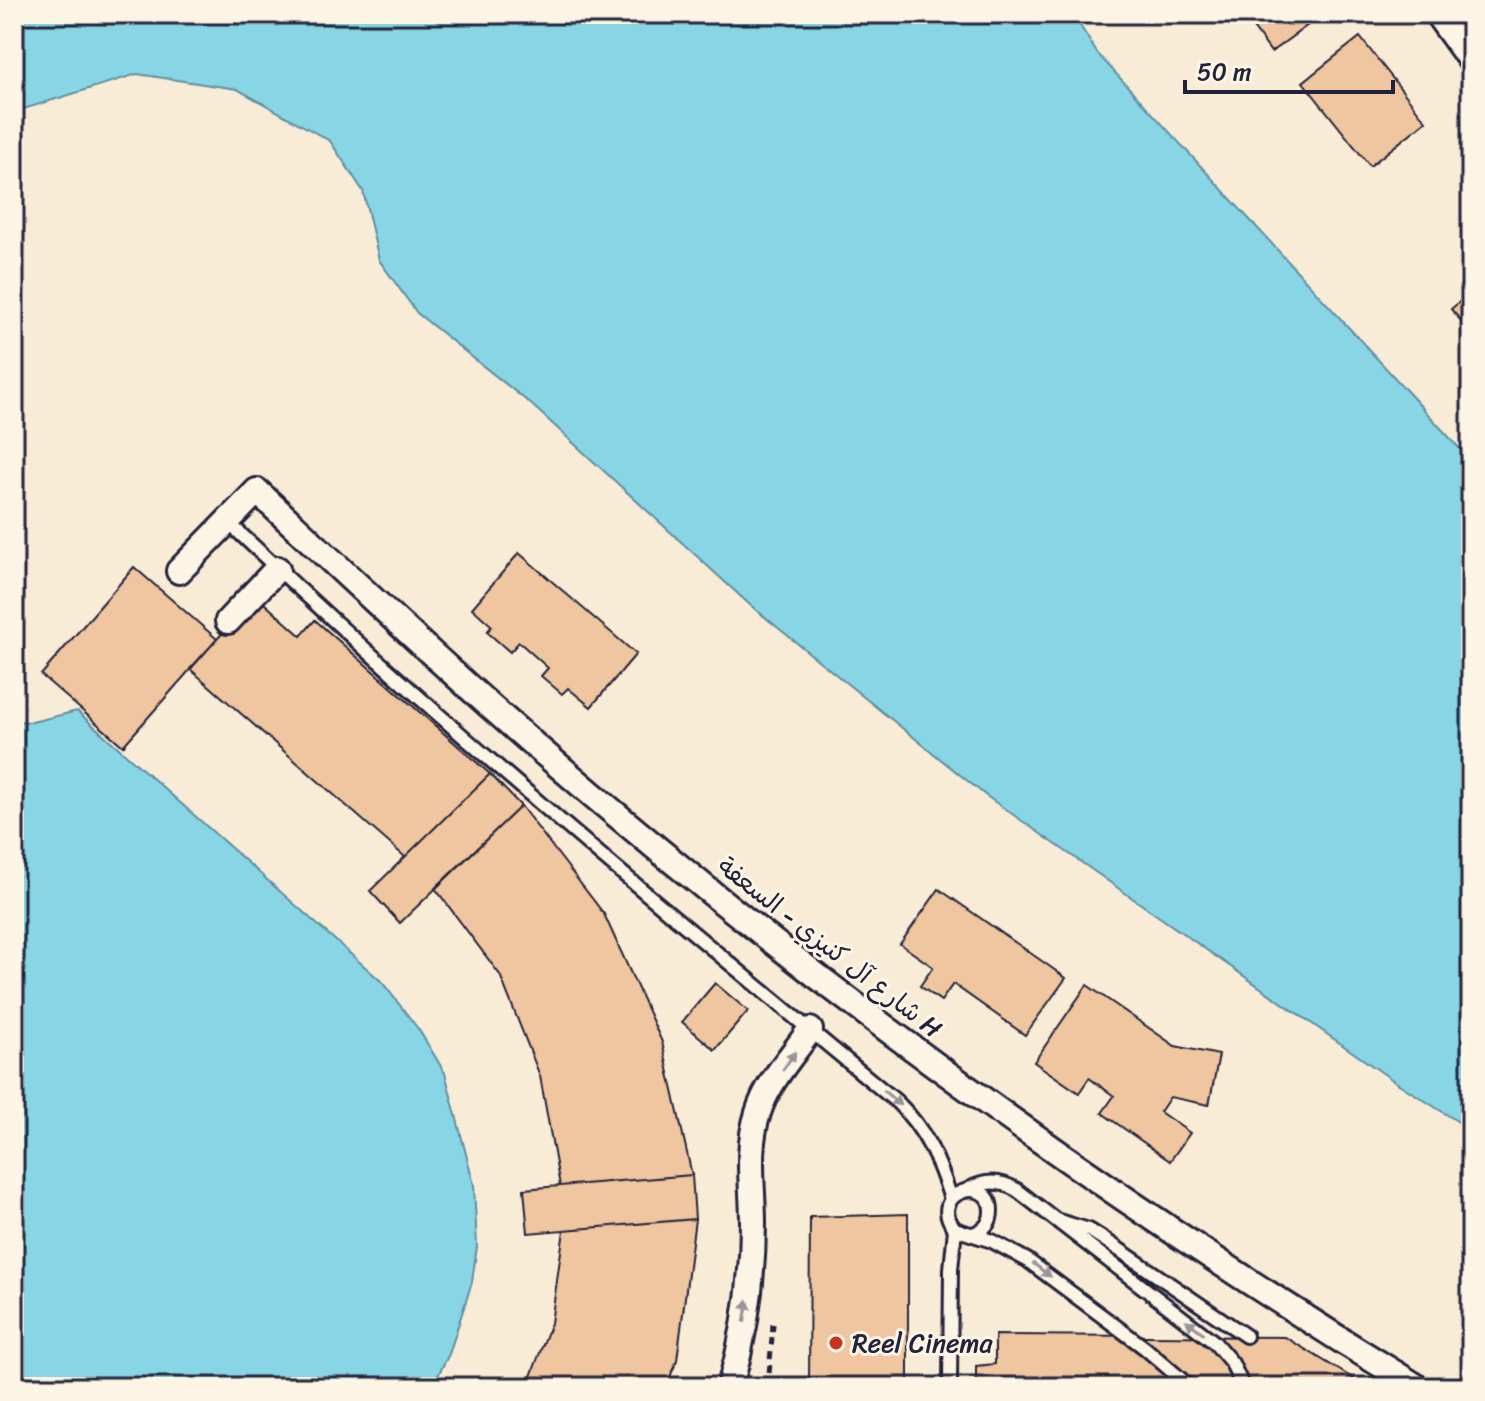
<svg xmlns="http://www.w3.org/2000/svg" width="1485" height="1401" viewBox="0 0 1485 1401" font-family="Sriracha,'Playpen Sans Arabic',sans-serif">
<style>
.water{fill:#88d6e5;stroke:#5f8ea1;stroke-width:2}
.building{fill:#efc69f;stroke:#22223b;stroke-width:2}
.lines{fill:none;stroke-linecap:round;stroke-linejoin:round}
.lane-casing{stroke:#22223b;stroke-width:18}
.street-casing{stroke:#22223b;stroke-width:30}
.path{stroke:#22223b;stroke-width:5;stroke-dasharray:8 6;stroke-linecap:butt}
.lane{stroke:#fcf5e5;stroke-width:12}
.street{stroke:#fcf5e5;stroke-width:24}
.oneway{fill:#9a9698}
.poi-dot{fill:#c8321e;stroke:#fcf5e5;stroke-width:3}
.labels{text-anchor:middle;dominant-baseline:central;stroke-width:6;stroke-linejoin:round;paint-order:stroke}
.street-label{font-size:26px;fill:#22223b;stroke:#fcf5e5}
.poi-label{font-size:26px;fill:#22223b;stroke:#fcf5e5;text-anchor:start}
</style>
<rect width="100%" height="100%" fill="#f9ecd7"/>
<filter id="ink" filterUnits="userSpaceOnUse"><feTurbulence type="fractalNoise" baseFrequency=".0125" numOctaves="2"/><feDisplacementMap in="SourceGraphic" scale="16" xChannelSelector="R" yChannelSelector="G"/><feConvolveMatrix kernelMatrix="1 2 1 2 8 2 1 2 1" color-interpolation-filters="sRGB"/></filter>
<g filter="url(#ink)">
<path class="water" d="M14 14H1073L1097 53 1471 461V1130L1394 1081 985 795 750 605 532 405 417 313 379 260 363 191 330 141 237 89 137 74 14 112Z
M77 711 382 982 419 1030 445 1073 474 1185 477 1246 472 1282 449 1354 432 1387H14V721L32 722Z"/>
<path class="building" d="M1243 14H1323L1271 52Z
M1360 37 1426 121 1370 166 1303 82Z
M1471 292V333L1451 309Z
M519 553 636 654 591 707 568 688 562 694 541 676 548 668 519 642 510 652 487 632 492 626 472 608Z
M134 567 217 639 123 746 41 675Z
M256 596 301 636 315 620 490 774 405 857 190 669Z
M490 774 521 806 400 923 370 891Z
M521 806 604 914 662 1042 692 1175 560 1186 540 1076 500 975 435 888Z
M939 889 1066 978 1025 1035 953 984 941 1001 920 986 933 967 900 944Z
M715 983 748 1011 715 1050 682 1022Z
M1087 985 1175 1046 1219 1055 1209 1105 1170 1097 1160 1112 1190 1133 1170 1161 1102 1113 1114 1096 1089 1078 1079 1093 1034 1062Z
M692 1175 695 1219 528 1233 524 1189Z
M908 1214V1387H809L810 1217Z
M695 1219 677 1360 666 1387H527L551 1323 564 1230Z
M995 1335 1285 1337 1367 1387H976V1366L995 1364Z"/>
<g class="lines">
<defs>
<path id="lane" d="M227 521C441 725 669 914 897 1102 926 1130 939 1161 951 1199
M967 1190C985 1180 1000 1180 1017 1190L1214 1342 1232 1363 1243 1387
M1056 1220 1089 1230 1105 1240 1246 1336
M973 1234C984 1230 991 1224 991 1211 991 1173 925 1192 955 1229L992 1241 1027 1260 1145 1348 1190 1387
M950 1387 951 1269 955 1229"/>
<path id="street" d="M1437 14 1471 61
M179 571 257 491C334 563 411 636 490 706 777 960 1090 1188 1417 1387
M228 621 277 569
M730 1387C745 1334 753 1278 753 1223 753 1186 746 1149 758 1113 767 1083 792 1056 810 1030"/>
</defs>
<use href="#lane" class="lane-casing"/>
<use href="#street" class="street-casing"/>
<path class="path" d="M768 1387 773 1324"/>
<use href="#lane" class="lane"/>
<use href="#street" class="street"/>
</g>
<defs><path id="oneway-solid" d="M-6-.8H1V-3.2L6.5 0L1 3.2V.8H-6Z" transform="scale(2)"/></defs>
<g class="oneway">
<use href="#oneway-solid" transform="translate(789 1061) rotate(-55)"/>
<use href="#oneway-solid" transform="translate(892 1098) rotate(41)"/>
<use href="#oneway-solid" transform="translate(1042 1270) rotate(37)"/>
<use href="#oneway-solid" transform="translate(746 1311) rotate(-82)"/>
<use href="#oneway-solid" transform="translate(1195 1327) rotate(-143)"/>
</g>
</g>
<circle class="poi-dot" cx="836" cy="1343" r="8"/>
<g class="labels">
<g class="street-label">
<text transform="translate(830 947) rotate(38)">شارع آل كنيزي - السعفة H</text>
</g>
<g class="poi-label">
<text x="852" y="1343">Reel Cinema</text>
</g>
</g>
<rect width="1485" height="1401" fill="none" stroke="#fcf5e5" stroke-width="48"/>
<rect x="24" y="24" width="1437" height="1353" fill="none" stroke="#22223b" stroke-width="3" filter="url(#ink)"/>
<path d="M1185 80v12h208v-12" fill="none" stroke="#22223b" stroke-width="4"/>
<text x="1197" y="80" font-size="24" fill="#22223b" stroke="#fcf5e5" stroke-width="6" paint-order="stroke">50 m</text>
</svg>
